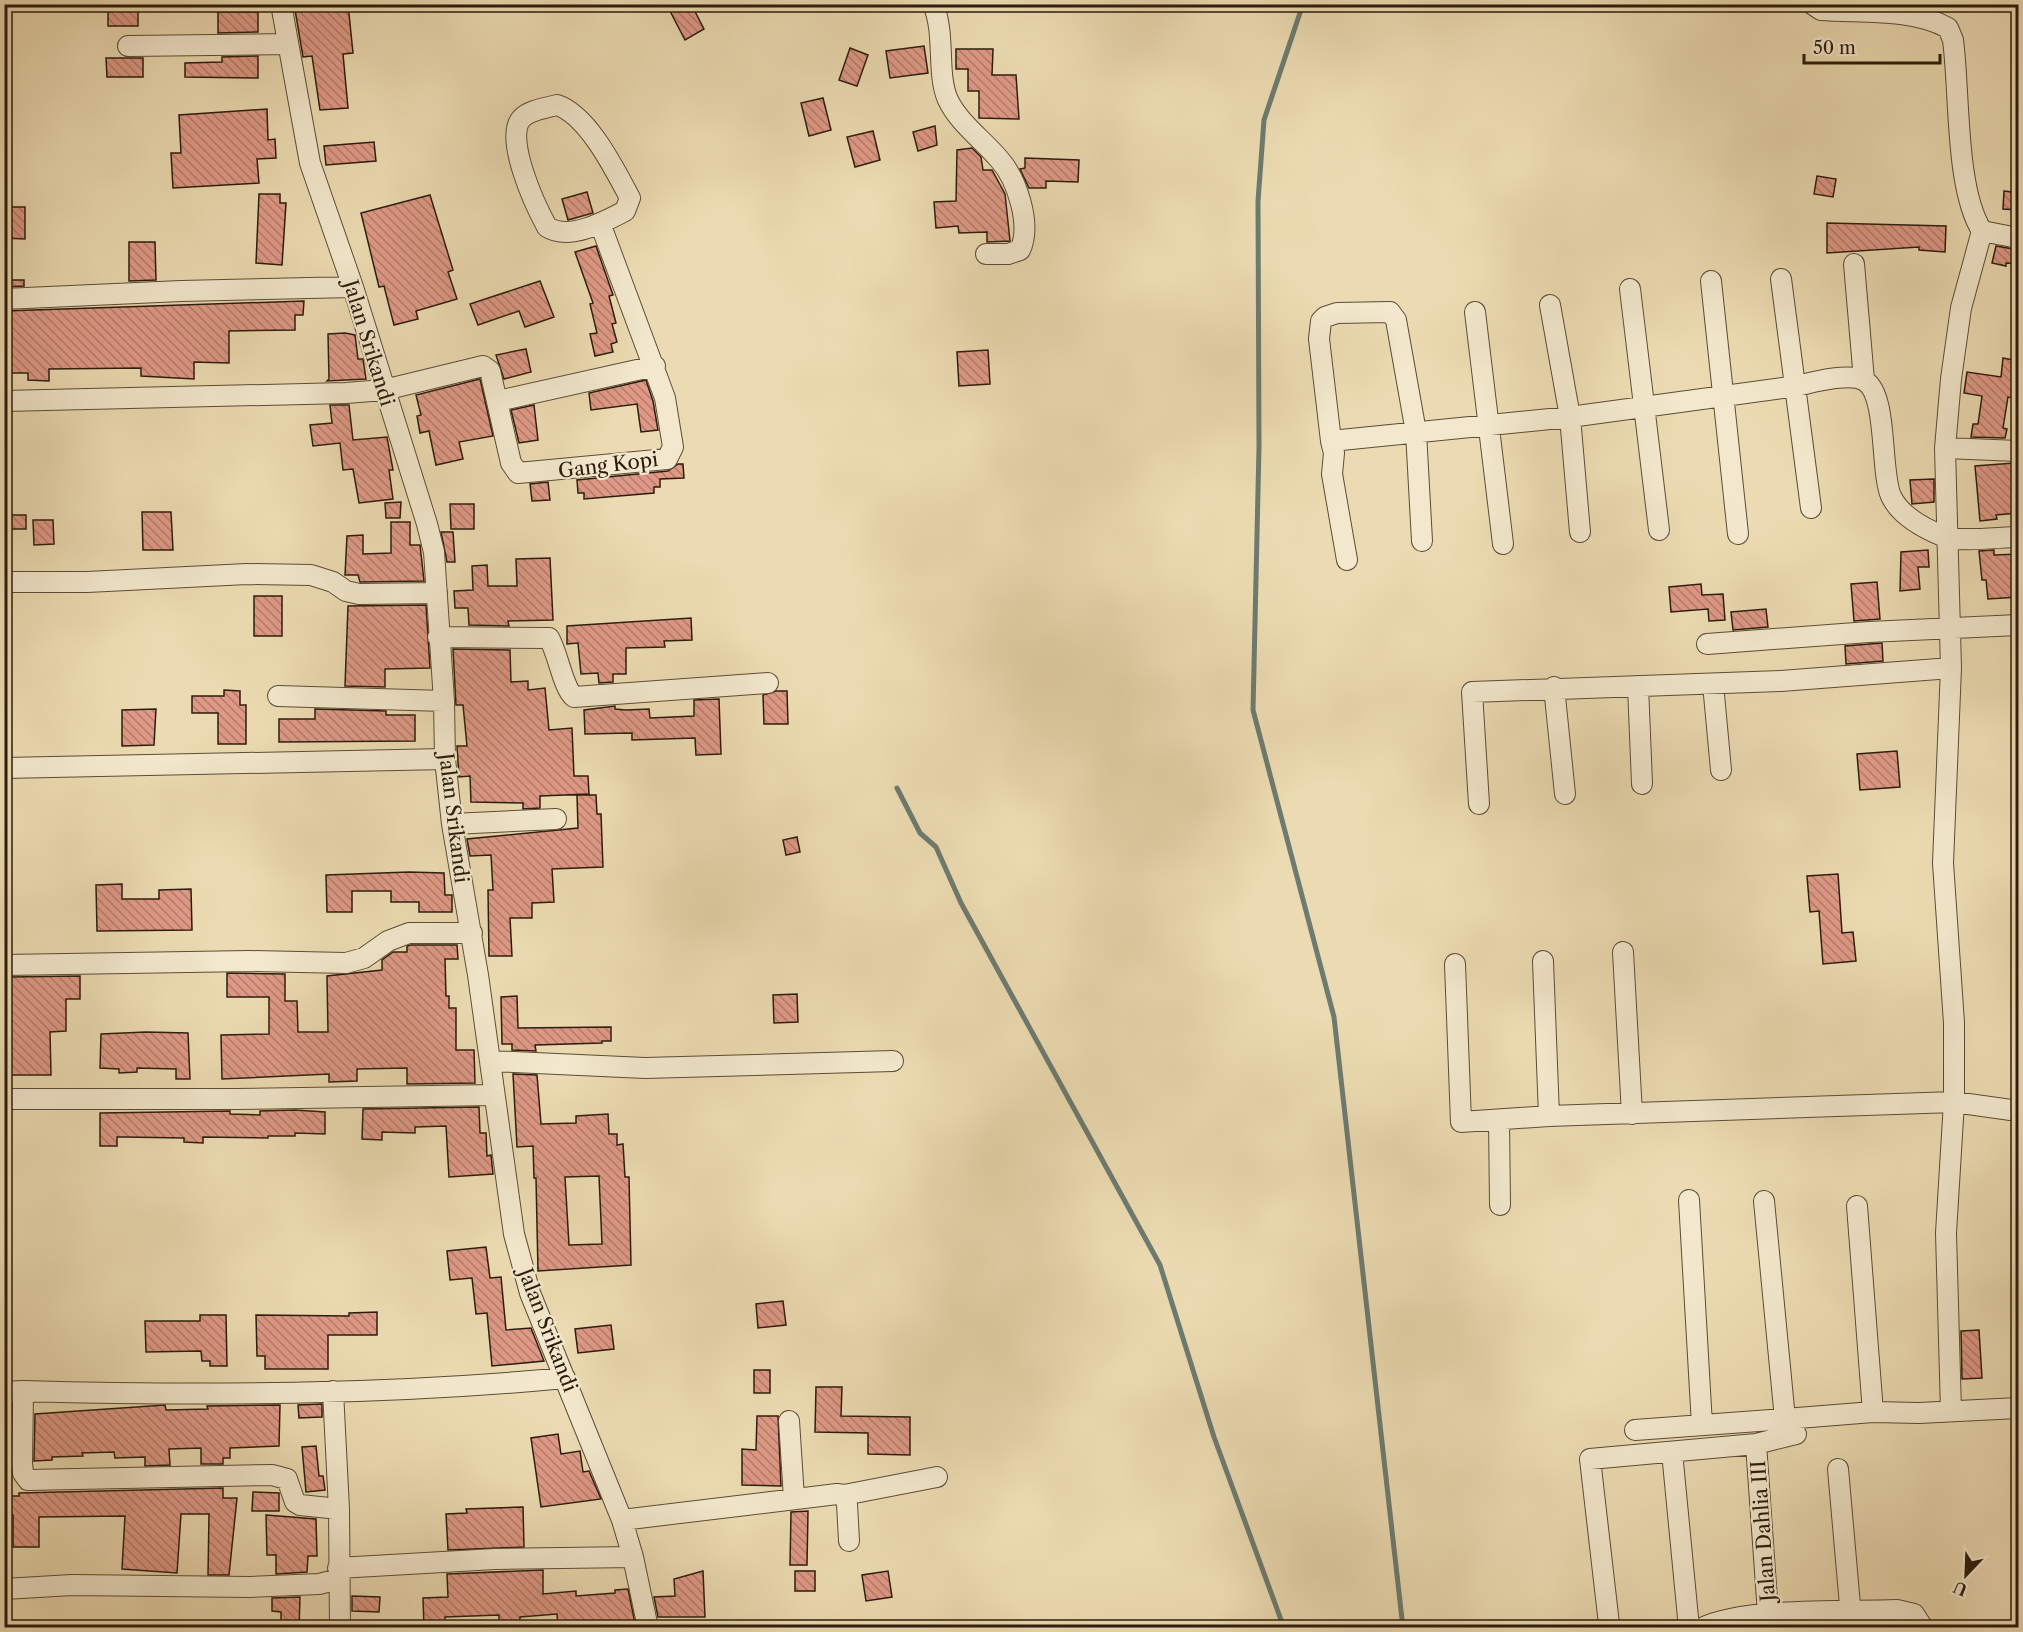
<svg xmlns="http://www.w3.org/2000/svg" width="2023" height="1632" viewBox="0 0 2023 1632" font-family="'Libre Caslon Text',serif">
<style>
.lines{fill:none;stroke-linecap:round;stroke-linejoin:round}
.stream{stroke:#6d7b70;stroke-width:5}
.building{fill:url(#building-back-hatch);stroke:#2c1c0d;stroke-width:1.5;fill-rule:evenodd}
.minor-casing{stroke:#5c4c36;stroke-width:22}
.minor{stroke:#f3e8cd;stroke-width:20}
.labels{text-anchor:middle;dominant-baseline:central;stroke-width:4.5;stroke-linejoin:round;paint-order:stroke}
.street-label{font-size:20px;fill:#2c1c0d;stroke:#f3e8cd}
</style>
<defs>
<pattern id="building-back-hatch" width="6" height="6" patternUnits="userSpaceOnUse" patternTransform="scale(1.5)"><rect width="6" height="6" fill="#df9986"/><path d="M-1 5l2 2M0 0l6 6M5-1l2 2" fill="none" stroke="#b57c6c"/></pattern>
</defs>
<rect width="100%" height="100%" fill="#ecdbb2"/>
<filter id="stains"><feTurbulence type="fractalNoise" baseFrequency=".00333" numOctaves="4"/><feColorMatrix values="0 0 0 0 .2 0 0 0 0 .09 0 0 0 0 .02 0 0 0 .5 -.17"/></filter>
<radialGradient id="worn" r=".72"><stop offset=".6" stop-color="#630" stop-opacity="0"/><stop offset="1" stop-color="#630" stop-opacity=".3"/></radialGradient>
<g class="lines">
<path class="stream" d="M1303 4 1264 120 1258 201 1259 447 1253 710 1334 1017 1403 1628
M897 788 920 833 936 847 961 903 1160 1265 1214 1437 1284 1628"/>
</g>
<path class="building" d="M108 4H138V26H108Z
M294 4H348L353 53 343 54 348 108 320 110 312 56 303 57Z
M678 4H691L704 29 685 40 669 9Z
M218 12H258V32L218 33Z
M924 46 928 73 890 78 886 51Z
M850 48 868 55 857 86 839 80Z
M956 49H993L992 75H1016L1019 119 979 118V91H968V69H956Z
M258 56V78L185 77V63L222 62V57Z
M106 58H143V77H107Z
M823 98 831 130 809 136 801 103Z
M267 109 268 140 275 139 276 158 257 159 259 183 173 188 171 153H181L179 115Z
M935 126 937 145 918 151 913 132Z
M873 131 880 160 855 167 847 137Z
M374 142 376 161 326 165 324 146Z
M972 148 981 157 983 170H992L1005 194 1010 241 987 242V232L959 233 958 226 936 228 934 202 956 201 957 150Z
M1025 158 1079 160 1078 182 1046 181V188H1029L1020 169 1025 168Z
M1817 176 1836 179 1833 197 1814 194Z
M2004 191 2019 193V210L2003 209Z
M587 192 593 213 568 220 562 199Z
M259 194H280V203H286L282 265 256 263Z
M430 195 453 270 448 272 457 299 416 311 418 319 394 325 384 286 379 287 361 213Z
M4 207H25V239L4 238Z
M1827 223 1946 226 1945 252 1919 250V247L1827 253Z
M129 242H155L156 280 129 281Z
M596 246 613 295 609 296 616 323 612 324 617 342 611 344 613 352 595 356 590 334 597 333 590 304 593 303 575 252Z
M1996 246 2019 250V264L2006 263V266L1992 263Z
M4 280H24V286L4 287Z
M540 281 554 317 525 327 519 311 478 325 470 304Z
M304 301 303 315H295V330L229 331V363L194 362V379L141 376V368L49 369V381L28 380V373H4V311Z
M345 333 355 335 358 359H363L366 379 327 381 329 379 328 334Z
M526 349 531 372 504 379 496 355Z
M988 350 990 384 959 386 957 352Z
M2003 358 2019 361V399L2008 397 2003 428 2007 429 2005 438 1971 437 1973 424H1978L1982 396 1964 393 1967 372 2001 377Z
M480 379 493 436 459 442 463 459 436 465 429 431 420 433 417 416 421 415 416 395Z
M646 380 653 401 658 430 641 432 637 404 591 410 589 393Z
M330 405H349L353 440 387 437 393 470H389L393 499 359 503 353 469 343 470 340 443 313 446 310 425 332 423Z
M534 405 538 440 519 443 511 410Z
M2014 463 2018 513 1996 515 1997 519 1980 521 1975 466Z
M678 464H683L684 478 660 479V487H654V493L584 499V493H578L577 480 668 471Z
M1934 479V502L1912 504 1910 480Z
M548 482 550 500 532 501 530 484Z
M401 502 400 518H386L385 503Z
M450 504H474V529H451Z
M142 512H171L173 550H143Z
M4 515H26V529H4Z
M33 520H53L54 544 34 545Z
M391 522H410V545H420L424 581 360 582 358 575H345L347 536 363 535V554L391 553Z
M441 532H453L455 562H447Z
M1928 550 1929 567H1918L1920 589 1900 591 1901 552Z
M1994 550V555L2019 554V597L1988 599 1986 580H1982L1979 551Z
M550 558 553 620 508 621 509 626 469 625 468 608H455L454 591 473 590 472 566 487 565 488 586H517L516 559Z
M1877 582 1880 619 1854 621 1851 584Z
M1701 584 1702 595 1723 594 1725 620 1709 621 1708 609 1671 612 1669 587Z
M254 596H282V636H254Z
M426 605 430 668 385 669V687L345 686 348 606Z
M1766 609 1768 627 1733 630 1731 612Z
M691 618 692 640 664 641 665 647 626 648V674H613V682L599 683 598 673 581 674 578 643 567 644V626Z
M1882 643 1883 661 1846 664 1845 646Z
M453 649 510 650 511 682 528 681V690L545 688 549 730 572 728 574 776H588L589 794 540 796V808L523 809V803L471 802 470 776 459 777 457 746H467L463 705H456Z
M224 690 240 691V705H246V744H218V713H192V696H224Z
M776 691H787L788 724H764L763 695Z
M719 699 721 754 696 755 695 738 632 740V733L585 734 584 710 615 706V709L626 710 649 709 650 718 694 716V700Z
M156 709 154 745 122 746V710Z
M315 709 386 711V715H415V741L279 742V719H315Z
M1897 751 1900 787 1860 790 1857 754Z
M577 795H596L597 814H601L603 867 552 869 554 902 532 903V918H510L512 956H489L488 890H493L491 855 470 856 467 839 578 828Z
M797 837 800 852 786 855 783 840Z
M409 872 444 873 445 895H452V912H419V902H391V891H352V912H327L326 875Z
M1838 874 1842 933 1853 932 1856 961 1823 964 1819 911 1810 912 1807 876Z
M122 884V899H159V890L191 889 192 930 97 931 96 885Z
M411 945H457L458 959H445L446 996H449V1008H456V1050H474L475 1083 407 1084V1068L357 1069V1081L329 1082V1074L222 1079 221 1035 269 1034V997H227V973L285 974V1001H297L298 1032H328L327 976 382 970V960L393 952H407V946Z
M80 976V999H66V1031L50 1032 51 1075H4V1004H9V977Z
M797 994 798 1022 774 1023 773 995Z
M517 996 518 1028 611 1027V1041H602V1043L535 1045 536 1051 512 1050V1044H502L501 997Z
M146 1032 188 1033 190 1079H176V1069L137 1068V1072L119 1073V1069L100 1068 101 1034Z
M513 1074 537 1075 541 1124 576 1123V1116L608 1114 609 1134H617V1145L623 1144 625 1177H629L631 1265 538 1271 536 1178H534L533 1146 517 1147ZM599 1176 602 1244 569 1245 565 1177Z
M479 1107 480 1133H486L487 1156 491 1155 493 1174 449 1177 446 1126 415 1127V1133L382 1132V1140L362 1139 363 1109Z
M295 1110 325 1112V1134L295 1133V1136H268V1138L203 1137V1143L184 1142V1138L124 1137H117V1146H100V1113L230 1111V1114L260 1115V1111Z
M486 1247 490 1278 501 1277 506 1330 531 1328 544 1361 492 1366 487 1313 476 1314 472 1278 450 1280 447 1251Z
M783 1301 786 1325 758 1328 756 1304Z
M377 1312V1335H328V1369H265V1356H257L256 1315 349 1316V1313Z
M200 1315H226L227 1366H210V1361H202L201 1351 146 1352 145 1321H200Z
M611 1325 614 1349 578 1353 575 1329Z
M1979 1330 1982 1378 1962 1379 1961 1331Z
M754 1370H770V1393H754Z
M816 1387H842L841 1416 910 1417V1455L868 1454V1433L815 1432Z
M322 1404V1417L299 1418 298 1405Z
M165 1405 166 1410 208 1409 207 1406 280 1405 279 1446 230 1448V1458H223V1464H201V1448L169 1449 170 1465 145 1466V1457L115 1458 114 1452 82 1453 83 1456 52 1457V1460L34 1461 35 1414Z
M4 1414H11L10 1454H4Z
M757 1416H778L781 1486 742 1485V1449L756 1450Z
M558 1434 561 1454 580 1451 583 1472 589 1471 601 1499 541 1507 531 1438Z
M316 1446 319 1476H323L325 1490 306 1492 302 1447Z
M223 1488V1498H237L229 1575H208L209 1514H181L177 1573 122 1569 125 1516 39 1517V1547H13V1515L4 1514V1496H19V1493Z
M253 1492 279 1493V1511H252Z
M523 1507 524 1547 448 1550 446 1514 467 1513 466 1509Z
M808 1511 807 1565H790L791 1512Z
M266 1515 316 1519 317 1556H308L307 1572 276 1574V1555H267Z
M543 1570V1594L576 1591V1596L615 1593V1590L628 1589 636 1628H558L557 1614 520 1617V1628H499V1615L445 1617V1628H424L423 1598 448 1597 447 1574Z
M703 1571 705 1617H658L654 1597 675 1596 674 1579Z
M795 1571H815V1591H795Z
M888 1571 892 1597 866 1601 862 1575Z
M352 1596 380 1597 379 1612 352 1611Z
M300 1597 299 1628H281V1612L272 1611V1598Z"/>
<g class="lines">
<defs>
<path id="minor" d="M281 4 310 163 353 287 427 524 434 552 444 701 445 759 452 824 478 975 514 1234 530 1293 622 1520 633 1557 648 1628
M933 4C946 35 936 73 948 100 959 123 983 140 999 159 1017 179 1032 225 1020 250L1008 254H986
M1812 4 1821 10C1861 13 1913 8 1948 28L1953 40C1960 92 1955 189 1982 231L2018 238
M128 46 287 44
M557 105C588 115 615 170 630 198L625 211C604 222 569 241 547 227 536 207 503 137 522 118 530 110 546 108 557 105Z
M1854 264 1864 380
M1781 279 1811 508
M1711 281 1738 534
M1630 289 1659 530
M4 299 181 291 353 287
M1550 305 1570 417 1580 532
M1475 312 1503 544
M4 401 346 393 384 390 483 366 490 371 511 463 518 473 667 459 673 447 665 398 600 223
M498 401 655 366
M1331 441 1319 339 1321 321 1325 317 1337 313 1390 312 1396 320 1416 432 1422 541
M1945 448 2018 451
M1347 560 1332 474 1334 453 1331 441 1570 417 1797 386C1813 382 1850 372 1865 381 1888 395 1880 471 1891 496 1900 516 1925 529 1945 537 1959 542 2002 537 2018 537
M4 582H87L247 574 311 575 333 582 346 591 359 594 437 593
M438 637 549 638C558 653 563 688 574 697L768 683
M1707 644 1869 632 2018 625
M1713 684 1721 770
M1638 686 1642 784
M1554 687 1565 794
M278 696 444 701
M4 768 445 759
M1479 804 1472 692 1781 681 1951 668
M452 824 556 819
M1623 952 1632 1114
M1543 961 1549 1116 1954 1102 2018 1111
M1455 964 1461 1122 1549 1116
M4 965 249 961 346 963 364 958 388 941 409 933H472
M491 1061 645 1068 893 1061
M4 1099H236L494 1095
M1499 1120 1500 1205
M1689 1200 1702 1425
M1764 1201 1785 1419 1873 1412 1919 1413 2018 1408
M1857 1206 1873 1412
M333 1391 339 1509 340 1628
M4 1392 23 1391
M1951 1411 1946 1233 1954 1102V1023L1943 863 1951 668 1945 448 1951 379 1961 308 1982 231
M789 1421 794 1498
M1635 1430 1785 1419
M1756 1444 1796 1434
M1672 1452 1689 1628
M1838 1469 1852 1628
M844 1495 937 1477
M339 1509 300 1505 295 1502 287 1479 272 1475 28 1480 23 1473 22 1463 23 1391C204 1396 385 1395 565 1378
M622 1520 837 1494 844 1495 847 1504 849 1541
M338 1568 495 1559 633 1557
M4 1589 72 1585 250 1587 319 1584 339 1579
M1609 1624 1590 1459 1756 1444 1769 1628
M1702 1628C1746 1607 1845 1612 1897 1610L1914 1614 1923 1628"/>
</defs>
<use href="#minor" class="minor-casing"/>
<use href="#minor" class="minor"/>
</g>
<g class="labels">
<g class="street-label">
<text transform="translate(369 343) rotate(73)">Jalan Srikandi</text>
<text transform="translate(608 465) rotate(-7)">Gang Kopi</text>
<text transform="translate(454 818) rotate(83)">Jalan Srikandi</text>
<text transform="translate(548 1330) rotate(69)">Jalan Srikandi</text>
<text transform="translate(1763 1531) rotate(-94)">Jalan Dahlia III</text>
</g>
</g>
<rect width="2023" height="1632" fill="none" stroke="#ecdbb2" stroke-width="24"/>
<rect x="6" y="6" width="2011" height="1620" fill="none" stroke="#2c1c0d" stroke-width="3"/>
<rect x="12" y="12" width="1999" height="1608" fill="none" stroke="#2c1c0d" stroke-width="1.5"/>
<g transform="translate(1966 1575) rotate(203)" stroke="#f3e8cd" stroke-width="4.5" paint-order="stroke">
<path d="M0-4.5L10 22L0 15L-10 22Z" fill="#2c1c0d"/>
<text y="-9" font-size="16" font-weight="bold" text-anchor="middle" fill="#2c1c0d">U</text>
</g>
<path d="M1804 54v9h136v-9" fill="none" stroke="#2c1c0d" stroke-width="3"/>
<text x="1813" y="54" font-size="18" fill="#2c1c0d" stroke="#f3e8cd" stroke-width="4.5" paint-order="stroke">50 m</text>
<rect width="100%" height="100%" filter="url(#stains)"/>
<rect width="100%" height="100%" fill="url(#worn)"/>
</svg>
